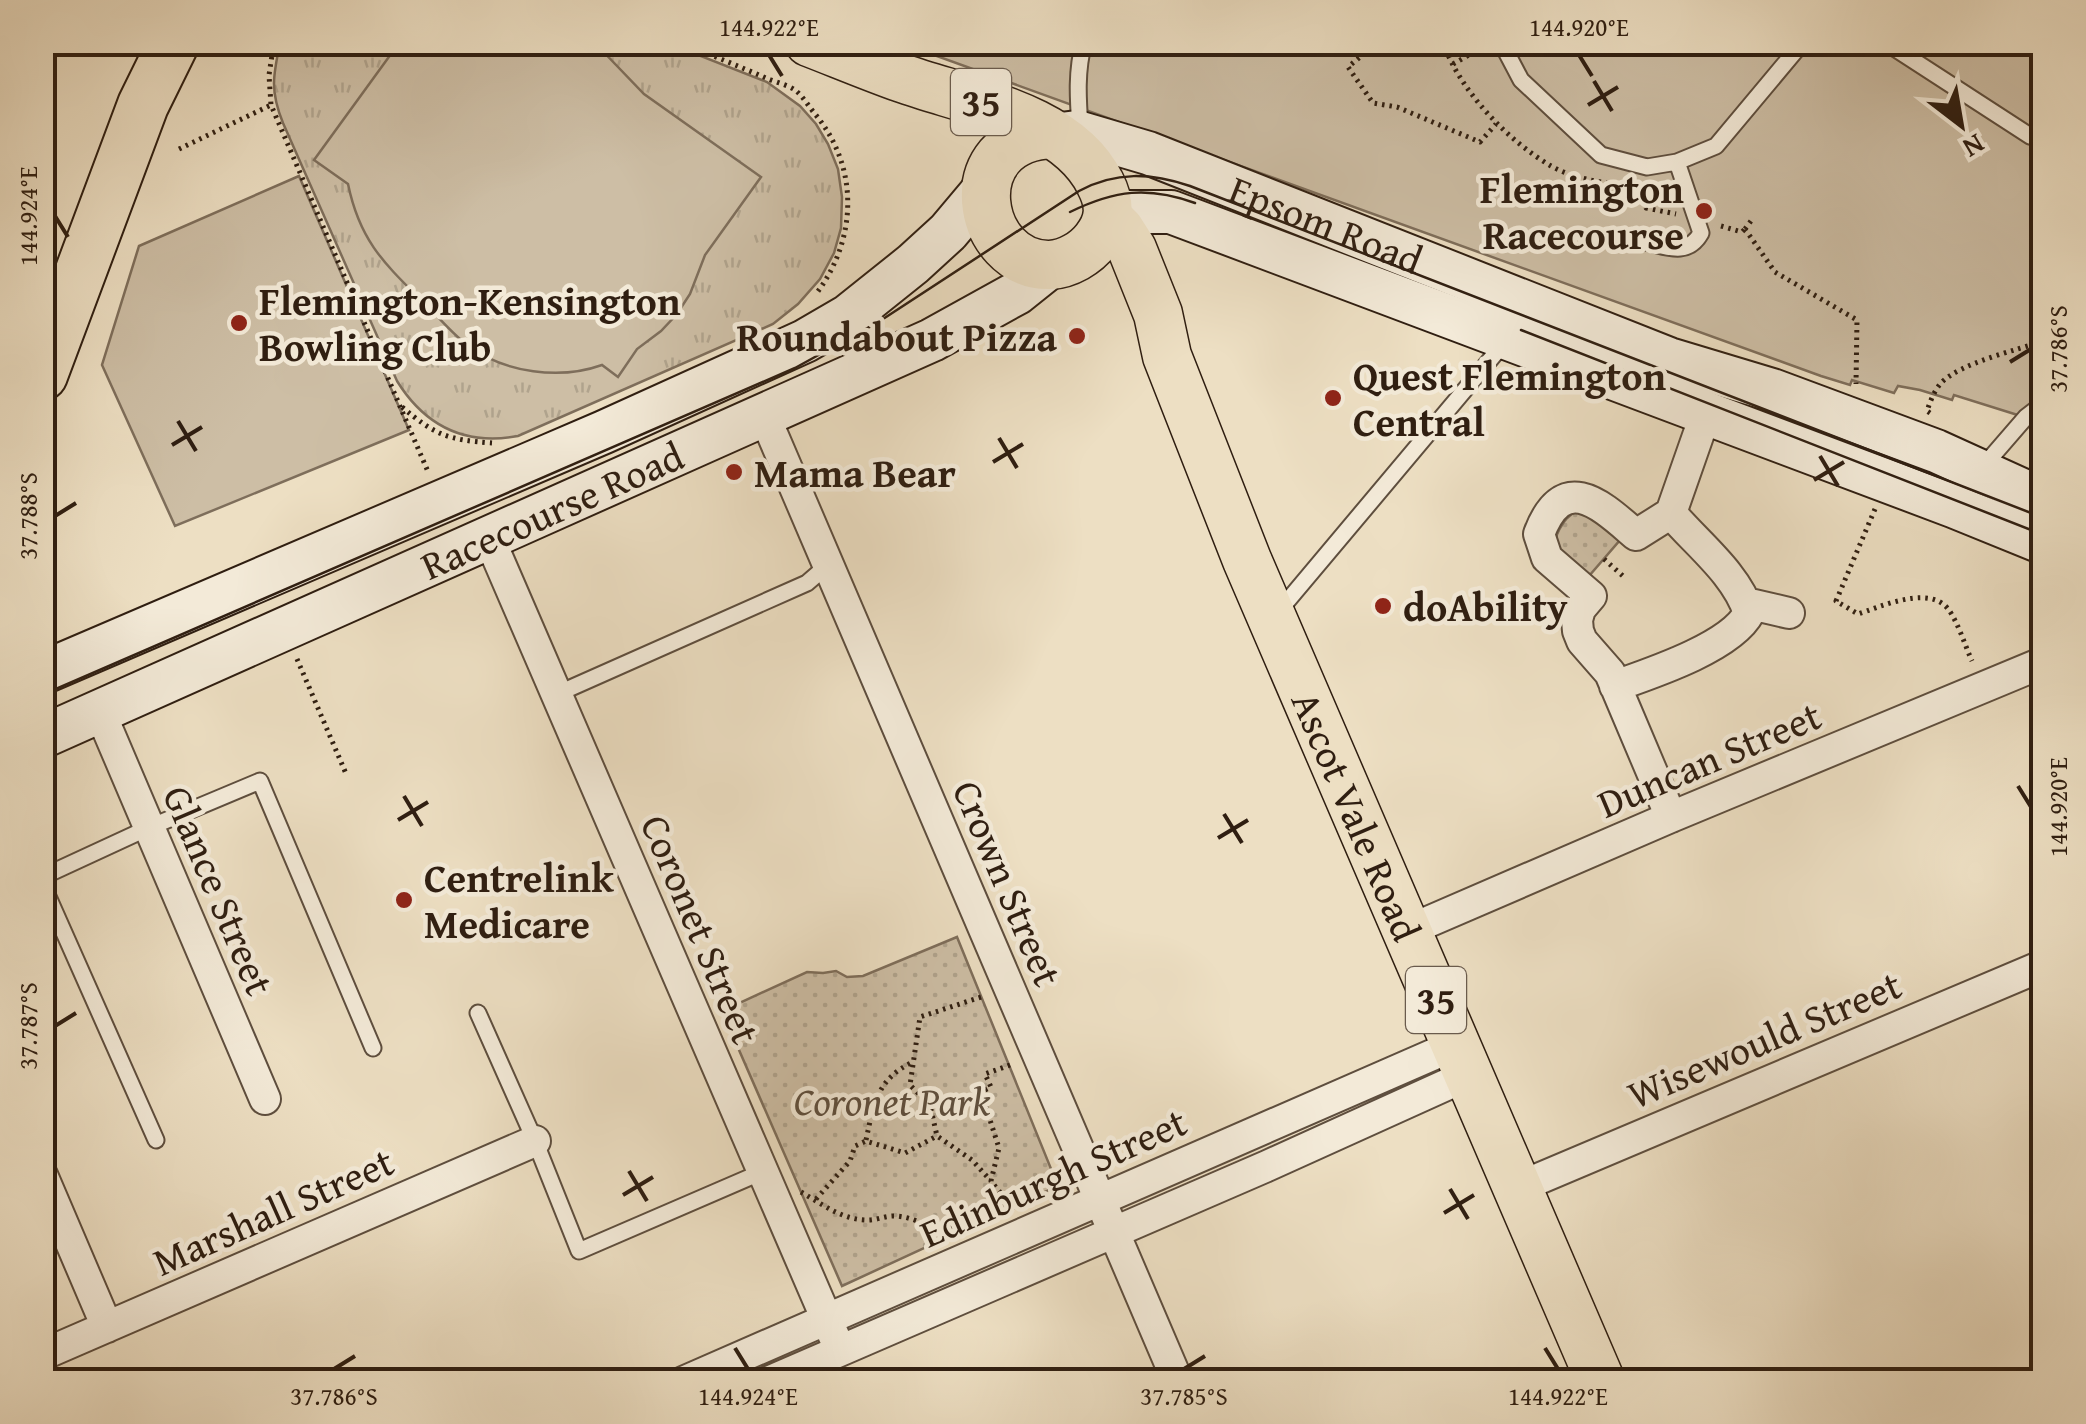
<svg xmlns="http://www.w3.org/2000/svg" width="2086" height="1424" viewBox="0 0 2086 1424" font-family="'Gentium Book Plus',serif">
<style>
.grass{fill:url(#grass-tufts);stroke:#7e6e5b;stroke-width:2.5}
.park{fill:url(#park-dots);stroke:#7e6e5b;stroke-width:2.5}
.pitch{fill:#cdbea5;stroke:#7e6e5b;stroke-width:2.5}
.lines{fill:none;stroke-linecap:round;stroke-linejoin:round}
.service-casing{stroke:#5e4e3e;stroke-width:19}
.minor-casing{stroke:#5e4e3e;stroke-width:34}
.secondary-casing{stroke:#2f1e11;stroke-width:46}
.primary-casing{stroke:#2f1e11;stroke-width:51}
.trunk-casing{stroke:#2f1e11;stroke-width:54}
.path{stroke:#2f1e11;stroke-width:5;stroke-dasharray:2.5 5;stroke-linecap:butt}
.service{stroke:#f3ead8;stroke-width:15}
.minor{stroke:#f3ead8;stroke-width:30}
.secondary{stroke:#f3ead8;stroke-width:42}
.primary{stroke:#eddfc3;stroke-width:48}
.trunk{stroke:#eddfc3;stroke-width:50}
.tram{stroke:#2f1e11;stroke-width:2.5}
.ticks{fill:none;stroke:#2f1e11;stroke-width:4}
.poi-dot{fill:#8f2418;stroke:#f3ead8;stroke-width:4}
.labels{text-anchor:middle;dominant-baseline:central;stroke-width:9;stroke-linejoin:round;paint-order:stroke}
.shield{fill:#f3ead8;stroke:#6a5b4d;stroke-width:2.5}
.shield-label{font-size:38px;font-weight:bold;fill:#2f1e11}
.poi-label{font-size:40px;font-weight:bold;fill:#2f1e11;stroke:#f3ead8;text-anchor:start}
.street-label{font-size:40px;fill:#2f1e11;stroke:#f3ead8}
.park-label{font-size:40px;font-style:italic;fill:#5e4e3d;stroke:#f3ead8}
.neatline{fill:none;stroke:#2f1e11;stroke-width:4}
.ticks-label{font-size:25px;text-anchor:middle;fill:#2f1e11}
</style>
<defs>
<pattern id="grass-tufts" width="24" height="20" patternUnits="userSpaceOnUse" patternTransform="scale(2.5)"><rect width="24" height="20" fill="#cdbea5"/><path d="M3 7l-1-3M5 7V3M7 7l1-3M15 17l-1-3M17 17v-4M19 17l1-3" fill="none" stroke="#b0a38d"/></pattern>
<pattern id="park-dots" width="8" height="8" patternUnits="userSpaceOnUse" patternTransform="scale(2.5)"><rect width="8" height="8" fill="#cdbea5"/><path d="M2 2h.1M6 6h.1" fill="none" stroke="#b0a38d" stroke-width="1.8" stroke-linecap="round"/></pattern>
</defs>
<rect width="100%" height="100%" fill="#eddfc3"/>
<filter id="stains"><feTurbulence type="fractalNoise" baseFrequency=".002" numOctaves="4"/><feColorMatrix values="0 0 0 0 .2 0 0 0 0 .09 0 0 0 0 .02 0 0 0 .5 -.17"/></filter>
<radialGradient id="worn" r=".72"><stop offset=".6" stop-color="#630" stop-opacity="0"/><stop offset="1" stop-color="#630" stop-opacity=".3"/></radialGradient>
<path class="grass" d="M280 43H668L767 82 800 106 816 124 828 144 838 169 842 197 841 228 834 253 820 279 798 304 773 324 518 436C464 446 425 426 397 381L283 123C270 91 273 76 280 43Z"/>
<path class="park" d="M1577 511H1587L1620 540 1589 576C1576 565 1547 549 1559 530 1564 521 1568 515 1577 511Z
M957 937 1058 1186 842 1286 722 1011 807 972 823 973 836 971 847 977 863 976Z"/>
<path class="pitch" d="M594 42 644 94 761 177 705 255 690 294 677 314 661 331 637 349 618 377 602 365C560 380 505 373 469 346 453 335 440 318 425 304 385 264 360 242 348 184L314 160 399 43Z
M910 42 2043 43V423L1954 395 1952 400 1920 390 1898 386 1894 393 1852 380 1850 385 1821 376 909 46Z
M299 176 409 430 175 526 102 365 139 246Z"/>
<g class="lines">
<defs>
<path id="service" d="M1501 42 1521 80 1601 155 1647 167 1677 162 1716 146 1803 42
M1885 42 2030 136 2044 140
M1080 128C1078 99 1076 71 1084 42
M1642 241C1665 246 1687 258 1701 233L1677 162
M1981 469 2026 417 2044 403
M1279 611 1505 342
M557 694 807 583 829 564
M42 877 148 828 260 781 373 1048
M42 883 156 1140
M478 1013 535 1141 579 1251 762 1172
M1146 1382 1173 1370"/>
<path id="minor" d="M764 415 1178 1382
M489 538 840 1350
M1746 603 1789 613
M1615 686C1652 673 1731 647 1749 613 1736 573 1697 544 1671 513
M100 712 265 1099
M1671 817 1610 673 1582 641 1578 631 1577 620 1580 609 1591 596 1547 558 1539 534C1564 468 1602 506 1636 535L1671 513 1706 413
M1407 931 1671 817 2044 662
M42 1175 107 1327
M1517 1188 2044 965
M42 1355 535 1141
M683 1382 1455 1045
M768 1382 1267 1166 1468 1075"/>
<g id="secondary">
<path id="s1" d="M1053 135 1077 132 1148 153 1669 359 1772 390 1936 451 2044 500"/>
<path d="M1109 212H1171L1953 506 2044 543"/>
<path d="M42 673 604 432 805 341 848 316 913 264 948 232 985 188"/>
<path id="s2" d="M42 737 932 340 1017 293 1052 265"/>
</g>
<g id="primary">
<path d="M809 42C840 54 871 67 902 78 966 101 1067 116 1100 183 1111 204 1111 221 1096 240 1086 253 1068 264 1050 265 976 267 953 138 1052 134"/>
<path id="s3" d="M1108 218 1120 230 1132 249 1158 314 1167 356 1247 560 1601 1382"/>
</g>
<path id="trunk" d="M42 375 143 105 174 42"/>
</defs>
<use href="#service" class="service-casing"/>
<use href="#minor" class="minor-casing"/>
<use href="#secondary" class="secondary-casing"/>
<use href="#primary" class="primary-casing"/>
<use href="#trunk" class="trunk-casing"/>
<path class="path" d="M274 42 269 75 271 105 429 474
M680 42C709 54 738 66 766 78 775 82 788 85 795 90 803 96 809 107 815 114 860 168 857 240 816 294
M1443 42C1459 90 1508 141 1551 166 1576 180 1608 183 1636 188L1646 208 1676 214
M2023 42 2044 70
M1365 53 1348 67 1373 103 1397 107 1480 142 1496 124
M1453 64 1485 46
M179 149 271 105
M1721 226 1742 232 1745 229
M1745 229 1775 272 1857 320 1856 384
M1745 229 1753 218
M402 407C435 435 448 440 492 443
M1930 413 1927 411C1930 402 1934 391 1941 383 1960 363 2017 350 2044 341
M1875 509 1836 601 1858 614C1879 607 1922 588 1943 604 1955 612 1965 646 1972 661
M1604 559 1624 577
M42 609 48 602
M297 659 347 776
M981 997 920 1017 910 1085 930 1105 937 1136 972 1160 991 1181
M1010 1065 985 1074 991 1087 981 1092 999 1148 991 1181 1014 1210
M866 1140C874 1103 877 1079 913 1062
M801 1192C822 1204 841 1219 865 1220 876 1221 886 1215 896 1216 920 1218 931 1232 957 1225L962 1231
M816 1199 850 1161 855 1146 866 1141 905 1153 937 1136"/>
<use href="#service" class="service"/>
<use href="#minor" class="minor"/>
<use href="#secondary" class="secondary"/>
<use href="#primary" class="primary"/>
<use href="#trunk" class="trunk"/>
<path class="tram" d="M1070 212C1115 190 1148 186 1195 203
M1521 330 2044 535
M42 695 795 368 880 321 1079 191C1116 171 1151 173 1190 186L2044 518"/>
</g>
<path class="ticks" d="M769 55 782 76M1579 55 1592 76M1594 81 1612 111M1588 105 1618 87M55 216 68 237M2010 362 2031 349M178 421 196 451M999 438 1017 468M172 445 202 427M1820 456 1838 486M993 462 1023 444M1814 480 1844 462M55 516 76 503M2018 786 2031 807M404 796 422 826M1224 814 1242 843M398 820 428 802M1218 838 1248 820M55 1026 76 1013M629 1171 647 1201M1450 1189 1468 1219M623 1195 653 1177M1444 1213 1474 1195M735 1348 748 1369M1545 1348 1558 1369M334 1369 355 1356M1184 1369 1205 1356"/>
<g class="poi-dot">
<circle cx="1704" cy="211" r="10"/>
<circle cx="239" cy="323" r="10"/>
<circle cx="1077" cy="336" r="10"/>
<circle cx="1333" cy="398" r="10"/>
<circle cx="734" cy="472" r="10"/>
<circle cx="1383" cy="606" r="10"/>
<circle cx="404" cy="900" r="10"/>
</g>
<g class="labels">
<g class="shield">
<rect x="951" y="69" width="60" height="66" rx="8"/>
<rect x="1406" y="967" width="60" height="66" rx="8"/>
</g>
<g class="shield-label">
<text x="981" y="102">35</text>
<text x="1436" y="1000">35</text>
</g>
<g class="poi-label">
<text x="1684" y="188" text-anchor="end">Flemington<tspan x="1684" dy="46">Racecourse</tspan></text>
<text x="259" y="300">Flemington-Kensington<tspan x="259" dy="46">Bowling Club</tspan></text>
<text x="1057" y="336" text-anchor="end">Roundabout Pizza</text>
<text x="1353" y="375">Quest Flemington<tspan x="1353" dy="46">Central</tspan></text>
<text x="754" y="472">Mama Bear</text>
<text x="1403" y="606">doAbility</text>
<text x="424" y="877">Centrelink<tspan x="424" dy="46">Medicare</tspan></text>
</g>
<g class="street-label">
<text stroke="none"><textPath href="#s1" startOffset="290">Epsom Road</textPath></text>
<text stroke="none"><textPath href="#s2" startOffset="558">Racecourse Road</textPath></text>
<text transform="translate(1709 759) rotate(-23)">Duncan Street</text>
<text stroke="none"><textPath href="#s3" startOffset="650">Ascot Vale Road</textPath></text>
<text transform="translate(1008 883) rotate(67)">Crown Street</text>
<text transform="translate(219 890) rotate(67)">Glance Street</text>
<text transform="translate(701 929) rotate(67)">Coronet Street</text>
<text transform="translate(1764 1039) rotate(-23)">Wisewould Street</text>
<text transform="translate(1053 1177) rotate(-24)">Edinburgh Street</text>
<text transform="translate(273 1211) rotate(-24)">Marshall Street</text>
</g>
<g class="park-label">
<text x="892" y="1100">Coronet Park</text>
</g>
</g>
<rect width="2086" height="1424" fill="none" stroke="#eddfc3" stroke-width="110"/>
<g transform="translate(1961 125) rotate(149)" stroke="#f3ead8" stroke-width="8" paint-order="stroke">
<path d="M0-8L18 38L0 25L-18 38Z" fill="#2f1e11"/>
<text y="-15" font-size="28" font-weight="bold" text-anchor="middle" fill="#2f1e11">N</text>
</g>
<rect x="55" y="55" width="1976" height="1314" class="neatline"/>
<g class="ticks-label">
<text x="769" y="36">144.922°E</text>
<text x="1579" y="36">144.920°E</text>
<text transform="translate(28 216) rotate(-90)" y="9">144.924°E</text>
<text transform="translate(2058 349) rotate(-90)" y="9">37.786°S</text>
<text transform="translate(28 516) rotate(-90)" y="9">37.788°S</text>
<text transform="translate(2058 807) rotate(-90)" y="9">144.920°E</text>
<text transform="translate(28 1026) rotate(-90)" y="9">37.787°S</text>
<text x="334" y="1405">37.786°S</text>
<text x="748" y="1405">144.924°E</text>
<text x="1184" y="1405">37.785°S</text>
<text x="1558" y="1405">144.922°E</text>
</g>
<rect width="100%" height="100%" filter="url(#stains)"/>
<rect width="100%" height="100%" fill="url(#worn)"/>
</svg>
